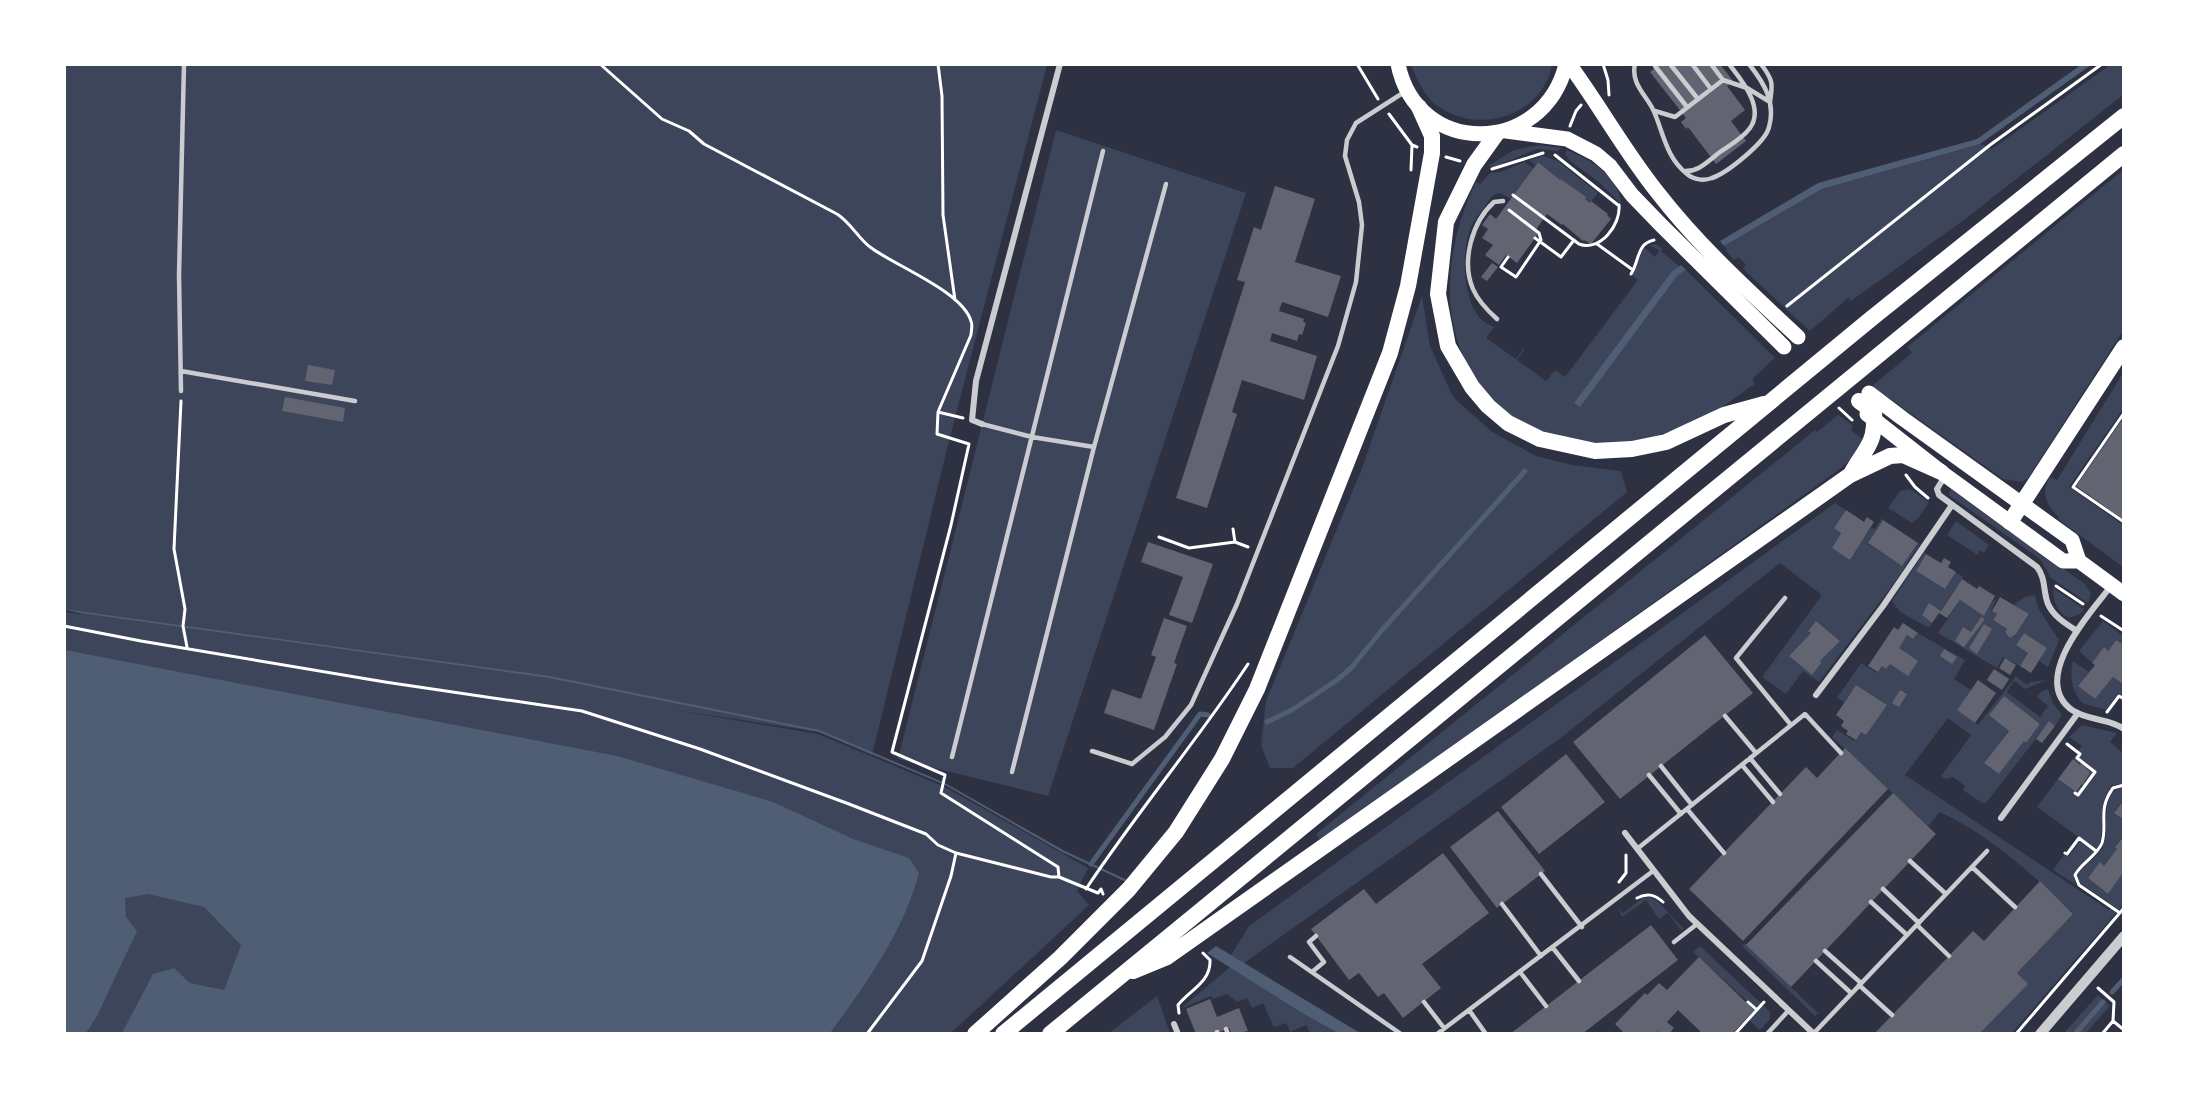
<svg xmlns="http://www.w3.org/2000/svg" width="2188" height="1098" viewBox="0 0 2188 1098" font-family="'Sofia Sans Condensed',sans-serif">
<style>
.green{fill:#3c4559;fill-rule:evenodd}
.water{fill:#4f5d75}
.lines{fill:none;stroke-linecap:round;stroke-linejoin:round}
.stream{stroke:#4f5d75;stroke-width:5}
.building{fill:#626471}
.path{stroke:#fff;stroke-width:3}
.service{stroke:#caccd0;stroke-width:4.5}
.minor{stroke:#caccd0;stroke-width:6}
.tertiary{stroke:#caccd0;stroke-width:10}
.primary{stroke:#fff;stroke-width:15}
.trunk{stroke:#fff;stroke-width:16}
</style>
<rect width="100%" height="100%" fill="#2d3142"/>
<path class="green" d="M64 65H1047L950 437 872 755 819 732 669 709 818 734 945 787 1088 868 1077 891 1089 905 951 1033H65V612L90 615 64 610Z
M1411 65H1552C1542 118 1475 136 1435 104 1423 94 1417 79 1411 65Z
M2110 65H2123V95L1968 217 1851 301 1848 298 1810 331 1743 269 1746 265 1738 257 1734 260 1726 251 1727 249 1724 246 1822 189 1980 144 1992 149Z
M1056 130 1246 193 1048 796 898 759Z
M1539 145 1562 148 1557 151 1537 149 1494 167 1488 166 1514 150Z
M1566 150C1590 159 1619 176 1621 204L1600 183 1570 161 1566 155Z
M1543 156 1558 161 1598 193 1590 203 1585 199V197L1561 179 1560 180 1538 162 1535 165 1529 160Z
M1524 162 1533 168 1511 199 1500 193C1491 194 1489 201 1484 208 1479 214 1474 220 1471 227 1461 252 1462 300 1482 320 1485 323 1490 325 1494 327L1486 338 1516 359 1524 348 1525 349 1517 360 1546 381 1555 370 1565 377 1638 280 1632 275 1644 247 1655 257 1659 250 1649 245 1656 244 1663 249 1661 251 1679 266 1672 271 1575 404 1677 276 1686 270 1775 358 1752 379 1755 384C1742 392 1731 402 1718 409 1688 426 1658 438 1624 443 1616 444 1606 447 1597 446 1586 445 1573 440 1562 437 1552 434 1541 432 1532 428 1436 379 1434 268 1476 182L1480 184 1490 173 1501 172Z
M2123 170V331L2028 478 2022 482 2003 479 1872 386 1912 353 1907 347Z
M1422 296 1430 346 1453 397 1492 432 1536 456 1572 465 1621 471 1627 492 1293 768H1270L1261 745 1266 701 1362 468Z
M2123 373V409L2069 487 2123 525V567L2058 519 2059 517C2047 507 2040 492 2050 477L2057 480Z
M1838 415 1853 425 1851 430 1863 440 1851 458 1840 469 1321 841 1316 834 1815 430 1817 432Z
M1910 489 1929 502 1919 517 1912 523 1888 508 1900 491Z
M1951 489 2085 584 2091 594 2088 603 2051 578 2040 559 1950 496 1949 493Z
M1835 503 1846 510 1834 528 1841 533 1832 548 1850 560 1871 528 1875 529 1882 518 1883 520 1868 544 1902 566 1918 543 1920 544 1895 582 1819 682 1803 671 1786 694 1762 677 1822 595 1780 563 1562 737 1244 963 1231 955 1249 926ZM1816 621 1840 641 1820 661 1822 662 1812 675 1789 656 1811 633 1808 630Z
M1956 521 1989 545 1984 553 1980 550 1978 555 1947 535Z
M1924 552 1926 554 1916 571 1945 589 1956 572 1963 577 1929 628 1900 612 1892 601Z
M2053 588 2084 609 2080 614 2069 618C2057 613 2053 601 2053 588Z
M2035 595 2038 608 2059 640 2048 667 2039 661 2047 648 2024 633 2016 645 2028 653 2020 666 2003 657 1997 668 1938 633 1960 600 1984 615 1994 600 1996 601 1991 610 1997 614 1993 620 2007 629 2005 632 2010 638 2016 634 2029 615 2013 605 2025 597Z
M2103 621 2123 636V645L2116 640 2108 651 2104 648 2092 663 2079 651Z
M1918 633 1965 660 1954 679 1971 690 1957 710 1978 725 2016 676 2027 685 2030 682 2047 680 2025 689 2014 681 2007 692 2040 717 2048 706 2038 698C2037 692 2043 691 2048 689L2053 703 2062 715 2055 726 2049 722 1986 803H1982L1963 790 1965 786 1953 777 1946 779 1941 776 1971 735 1948 718 1905 775 2109 910 2111 908 2117 912 2012 1033H1979L2017 973 2073 913C2033 875 1991 836 1940 812L1928 826 1832 737 1837 730 1854 741 1861 732 1866 734 1887 705 1856 685 1844 702 1837 698 1861 663 1877 673 1907 635 1913 639ZM2004 696 2040 724 2026 743 2024 741 1999 774 1984 763 2009 730 1989 715Z
M2073 661 2089 672 2078 686 2095 699 2113 677 2123 685V697L2118 693 2106 710 2082 703C2072 691 2069 676 2073 661Z
M2082 725 2117 733 2110 742 2123 753V783L2111 786C2098 806 2105 820 2100 841 2097 854 2080 863 2073 874L2076 885 2053 870 2064 855 2068 857 2081 839 2037 807 2058 779 2076 792 2087 781 2085 779 2090 772 2081 763 2080 765 2073 759 2082 746 2069 737Z
M2123 787V800L2114 813 2123 820V836L2115 847 2117 849 2104 866 2100 863 2088 878 2108 894 2123 871V904L2119 910 2080 883 2077 876C2083 864 2099 858 2104 844 2110 827 2098 793 2123 787Z
M1650 897 1657 901 1684 929 1681 930 1668 913 1659 919 1646 900 1622 917 1618 908 1623 913 1643 898Z
M1745 943 1747 945 1818 1013 1815 1016 1742 946Z
M1700 946 1770 1012V1019L1760 1030 1748 1019 1757 1010 1693 952Z
M1230 967 1302 1013 1338 1033H1310L1306 1025 1290 1032 1286 1023 1274 1027 1263 1003 1252 1008 1247 998 1237 1002 1227 994 1213 999 1211 996 1180 1009Z
M2098 995 2110 1006 2086 1033H2064Z
M1157 996 1170 1033H1109Z"/>
<path class="water" d="M2082 64 2091 65 1980 144 1822 189 1724 246 1720 241 1818 183 1977 139Z
M1681 265 1686 270 1677 276 1580 407 1574 403 1672 271Z
M64 609 550 676 820 730 945 783 1063 850 1127 880 1126 882 1062 852 945 785 819 732 549 678 80 613Z
M65 650 617 756 773 802 853 839 909 858 919 873C903 933 866 984 830 1033H122L153 974 174 968 190 983 224 990 241 945 204 907 148 894 125 898 126 917 137 931 97 1016 86 1033H65Z
M1216 946 1360 1033H1338L1302 1013 1207 953Z"/>
<g class="lines">
<path class="stream" d="M1267 722 1292 710 1337 680 1351 668 1383 629 1525 471
M1091 864 1200 714 1208 715
M2112 992 2124 979
M2075 1034 2103 1002"/>
</g>
<path class="building" d="M1660 64H1720L1733 81 1727 86 1745 110 1731 121 1746 141 1716 164 1688 127 1686 129 1681 122 1686 118 1650 72Z
M1538 162 1560 180 1561 179 1586 197 1585 199 1590 203 1591 201 1608 214 1607 215 1611 219 1591 244 1584 240 1583 241 1563 224 1562 225 1547 214 1535 231 1538 234 1517 263 1506 255 1499 265 1485 255 1493 245 1482 238 1488 229 1482 225 1490 214 1496 219Z
M1275 186 1315 199 1295 262 1341 276 1328 317 1282 302 1279 311 1304 319 1303 322 1306 323 1302 335 1299 334 1297 341 1272 333 1270 341 1317 356 1304 400 1242 380 1232 412 1237 414 1207 508 1176 498 1245 282 1237 280 1254 227 1261 230Z
M1492 263 1498 267 1487 281 1481 277Z
M308 365 335 370 332 385 305 381Z
M285 397 345 408 343 422 282 411Z
M2124 417V520L2076 486Z
M1846 510 1864 522 1867 517 1874 522 1850 560 1832 548 1841 533 1834 528Z
M1883 520 1918 543 1902 566 1868 543Z
M1148 542 1213 564 1192 623 1169 615 1183 577 1141 562Z
M1926 554 1941 563 1944 558 1951 562 1948 567 1956 572 1945 589 1916 571Z
M1962 579 1977 589 1979 586 1995 596 1984 616 1960 600 1947 618 1939 613 1932 623 1922 615 1929 603 1941 611Z
M2000 597 2029 614 2016 634 2010 638 2005 632 2007 629 1993 620 1997 614 1992 611Z
M1981 617 1985 619 1964 647 1955 641 1963 627 1971 632Z
M1164 618 1187 626 1174 663 1177 664 1154 730 1104 713 1112 689 1141 699 1156 657 1151 655Z
M1816 621 1840 641 1820 661 1822 662 1812 675 1789 656 1811 633 1808 631Z
M1903 623 1918 633 1913 639 1907 635 1899 648 1918 661 1908 676 1890 664 1886 669 1882 666 1878 672 1868 666 1894 627 1898 630Z
M1984 624 1992 629 1977 654 1969 648Z
M2024 633 2047 648 2031 673 2020 666 2028 653 2016 645Z
M1705 635 1753 693 1620 799 1573 742Z
M2116 640 2124 645V685L2113 677 2095 699 2078 686 2095 665 2092 663 2104 647 2108 651Z
M1944 649 1957 657 1952 664 1940 656Z
M2005 658 2016 665 2010 675 1999 668Z
M1994 669 2009 679 2002 690 1987 680Z
M1978 680 1996 693 1975 723 1957 710Z
M1856 685 1887 705 1866 735 1861 732 1856 740 1846 734 1848 731 1841 726 1844 721 1836 715Z
M1900 690 1907 694 1899 707 1892 703Z
M2004 696 2040 724 2026 743 2024 741 1999 774 1984 763 2009 731 1989 715Z
M2049 721 2055 726 2042 743 2036 739Z
M1845 748 1888 789 1743 941 1689 889 1806 767 1817 778Z
M1566 754 1605 802 1539 854 1501 807Z
M2073 759 2080 765 2081 763 2090 772 2083 785 2082 784 2076 792 2058 779Z
M1893 793 1936 834 1791 987 1746 945Z
M2124 800V820L2114 813Z
M1498 811 1545 871 1497 908 1450 847Z
M2124 836V871L2108 894 2088 878 2100 862 2104 866 2117 849 2115 847Z
M1443 853 1489 913 1422 964 1441 988 1403 1018 1384 993 1378 997 1359 973 1349 980 1311 929 1364 889 1376 904Z
M2040 881 2073 914 2017 973 2028 984 1979 1034H1874L1973 931 1984 941Z
M1651 925 1678 960 1582 1034H1510Z
M1699 957 1754 1010 1732 1034H1703L1678 1010 1667 1022 1674 1028 1669 1034H1659L1657 1031 1655 1034H1625L1615 1024 1645 993 1647 995 1659 983 1667 990Z
M1210 999 1217 1017 1239 1008 1248 1031 1232 1034 1229 1028 1215 1034H1196L1186 1009Z"/>
<g class="lines">
<path class="path" d="M600 64 662 119 689 131 704 144 837 214C851 223 858 238 870 247 895 266 962 291 971 321 973 326 971 331 971 335L938 412 937 434 969 444 951 525 892 752 945 775 941 793 1058 867 1059 877
M938 64 942 96 943 215 955 300
M1357 64 1378 99
M1603 64 1608 80 1609 95
M1389 114 1412 145 1417 147
M1570 126 1576 111 1581 105
M1555 155 1618 205
M1446 157 1460 161
M1492 169 1543 153
M1411 170 1412 145
M1513 195 1579 244C1600 252 1621 225 1619 205
M1535 238 1561 257 1574 240
M1597 244 1633 270
M1508 257 1501 267 1516 277 1541 240 1539 233 1509 210
M1631 274C1640 260 1636 244 1654 240
M1787 306 1990 145 2102 64
M181 401 174 549 185 609 183 626 187 647
M1839 408 1852 420
M938 412 963 418
M2124 413 2073 487 2124 522
M1906 475 1915 487 1928 498
M1233 529 1235 542
M1159 537 1189 548 1235 542 1248 547
M2056 586 2083 604
M2101 616 2124 631
M64 626 141 641 385 682 582 711 700 749 849 804 926 834 938 845 956 853 1051 877H1059L1098 893 1101 889 1103 894
M2107 712 2119 696 2124 699
M2067 744 2080 754 2077 758 2095 772 2078 795 2075 793
M2065 853 2067 854 2079 838 2096 851
M1619 882 1626 873V855
M1086 889C1137 812 1197 741 1248 664
M1637 898C1647 893 1654 894 1663 902
M2120 913 2079 885 2075 875C2081 863 2097 856 2102 843 2108 823 2097 810 2113 788L2124 785
M2098 988 2114 1002 2113 1021 2124 1030
M1748 1002 1757 1010
M1179 1013 1178 1005C1190 990 1211 982 1210 960L1203 953
M867 1034 922 961 951 876 956 853
M1735 1034 1764 1002
M2016 1034 2124 908
M2102 1034 2113 1021"/>
<path class="service" d="M1635 64C1630 85 1649 97 1655 114 1664 136 1667 158 1687 174 1694 180 1704 181 1712 178 1727 173 1766 142 1769 127 1776 102 1764 83 1749 64
M1656 64 1655 66 1687 107
M1670 64 1698 99
M1692 64 1711 89
M1711 64 1723 80 1747 88 1770 102C1773 83 1773 80 1761 64
M1655 111 1675 117 1723 80
M1684 171C1699 172 1708 161 1720 152 1730 145 1743 138 1750 128 1765 107 1741 80 1729 64
M1497 319C1487 310 1478 301 1473 289 1461 261 1472 222 1494 202L1503 201
M181 371 355 401
M181 391 179 275 184 64
M982 424 1032 437 1094 447
M1785 598 1736 658 1791 725
M1725 716 1756 753
M1092 751 1132 764 1165 737 1191 705 1237 604 1338 346 1356 282 1362 225 1359 202 1345 156 1347 140 1356 123 1406 91
M952 757 1103 151
M1750 758 1780 794
M1742 765 1773 802
M1661 766 1692 805
M1012 772 1094 447 1166 184
M1649 775 1681 814
M1687 809 1724 853
M1637 849 1805 714 1841 753
M1910 861 1946 894
M1972 867 2015 907
M1541 874 1582 927
M1883 889 1919 923
M1871 902 1907 935
M1502 904 1541 956
M1917 925 1949 956
M1674 942 1697 924
M1553 948 1579 981
M1825 951 1861 983
M1290 957 1401 1034
M1816 961 1851 993
M1312 972 1324 962 1309 942 1316 936
M1520 972 1546 1006
M1859 985 1892 1015
M1424 1002 1444 1028
M1469 1010 1486 1034
M1226 1029 1228 1034
M1217 1032 1218 1034
M1814 1033 1987 851
M1437 1034 1653 871
M1767 1034 1789 1010"/>
<path class="minor" d="M982 424 972 420 976 381 1060 64
M1945 476 1937 489 1939 495 2037 567C2046 578 2043 592 2048 604 2053 616 2066 624 2077 631
M2111 586C2091 612 2029 679 2072 710 2088 721 2109 718 2124 729
M1816 695 1883 606 1952 505
M2001 818 2078 713
M1625 833 1689 916 1814 1034
M1174 1024 1178 1034"/>
<path class="tertiary" d="M2040 1034 2124 936"/>
<path class="primary" d="M1398 64C1417 158 1544 156 1566 64
M1569 64C1600 106 1625 152 1658 193 1699 246 1749 291 1798 337
M1506 131 1567 139 1596 154 1610 166 1632 195 1660 224 1784 347
M1869 393 1902 418 2072 540 2079 561 2124 594
M1867 414 1941 472 2063 561H2079"/>
<path class="trunk" d="M1497 133 1474 165 1446 222 1438 294 1448 346 1472 387 1488 406 1508 423 1540 439 1595 451 1632 449 1666 442 1724 415 1764 404
M1851 474C1865 448 1876 445 1874 412L1859 401
M2010 522 2124 347
M1133 971 1167 957 1850 475 1890 456 1903 455 1941 472
M975 1034 1060 958 1129 889 1176 832 1222 759 1257 689 1390 353 1408 286 1432 153V136L1419 107
M1003 1034 1872 318 2124 116
M1050 1034 2124 154"/>
</g>
<rect width="2188" height="1098" fill="none" stroke="#ffffff" stroke-width="132"/>
</svg>
